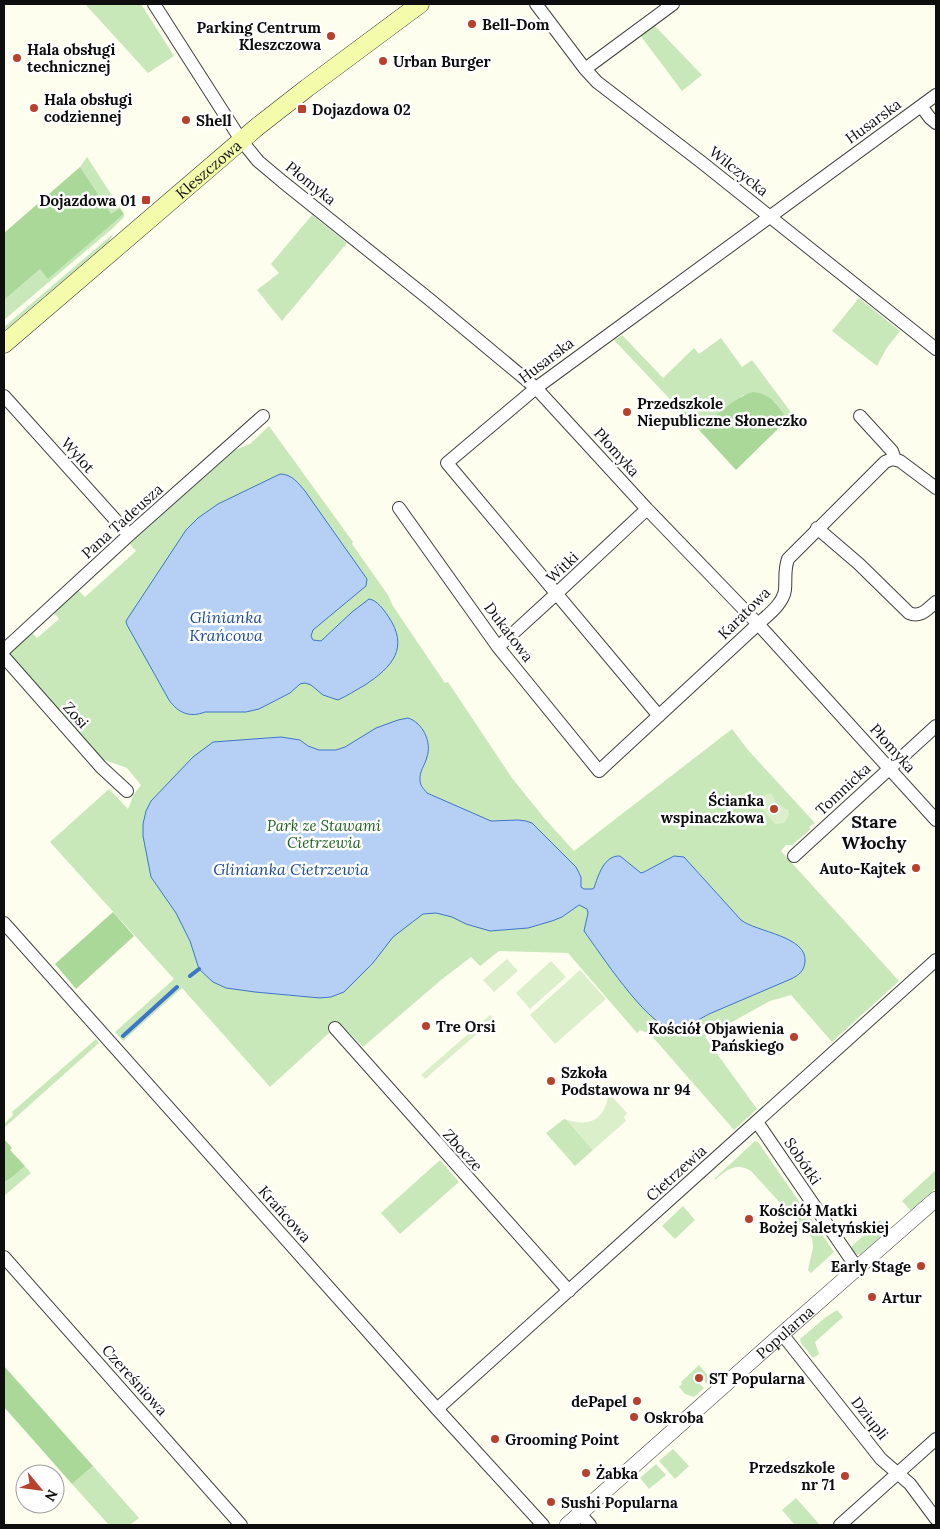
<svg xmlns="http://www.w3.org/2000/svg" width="940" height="1529" viewBox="0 0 940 1529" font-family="Lora,serif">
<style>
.green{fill:#c8e8ba}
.forest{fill:#a9d899}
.pitch{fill:#dbefcb}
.water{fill:#b5d0f4;stroke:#3f75c8}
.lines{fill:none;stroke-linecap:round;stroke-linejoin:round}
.stream{stroke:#3f75c8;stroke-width:4}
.minor-casing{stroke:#414141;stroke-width:14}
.tertiary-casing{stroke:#414141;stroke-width:16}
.secondary-casing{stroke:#303030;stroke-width:19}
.minor{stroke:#fff;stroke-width:12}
.tertiary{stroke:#fff;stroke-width:15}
.secondary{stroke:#f4fcac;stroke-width:18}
.poi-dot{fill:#b8412b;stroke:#fff;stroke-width:2}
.labels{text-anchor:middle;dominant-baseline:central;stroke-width:5;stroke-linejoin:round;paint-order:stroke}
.poi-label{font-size:15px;font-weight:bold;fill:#0e0e0e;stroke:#fff;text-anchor:start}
.street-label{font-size:15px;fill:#0e0e0e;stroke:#fff}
.park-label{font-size:15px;font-style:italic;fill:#206320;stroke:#fff}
.water-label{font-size:16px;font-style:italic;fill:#1b499b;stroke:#fff}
.quarter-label{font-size:18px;font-weight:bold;fill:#0e0e0e;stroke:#fff}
</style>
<rect width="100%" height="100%" fill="#fefeef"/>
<path class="green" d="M85 4H141L174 56 148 73Z
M654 25 702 75 682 91 640 35Z
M87 157 120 208 111 215 80 167Z
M124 214V217L113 228 4 320V300L40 269 49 278Z
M312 215 347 243 282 321 257 290 279 273 271 264Z
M114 233 107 245 4 334V327Z
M859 298 900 331 886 349 877 366 832 331Z
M622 335 663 378 694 348 699 354 721 338 742 367 752 360 793 415 788 419 775 402 743 395 707 424 700 431 614 340Z
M269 426 353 542 352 544 388 595 393 606 445 683 448 682 512 778 545 819 574 851 732 729 748 750 814 822 815 823 809 827 811 829 792 845H786L781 851 899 981 832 1042 791 995 770 1001 705 1037 757 1109 734 1130 650 1034 640 1030 637 1033 568 953 499 951 480 966 471 957 441 980 363 1047 341 1024 328 1034 270 1087 182 988 123 1041 115 1032 174 979 50 842 109 789 128 809 134 794 141 785 127 768 102 759 9 655V653L31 632 37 638 59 619 53 612 78 590 85 597 136 551 130 544 235 450 250 444Z
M96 1039 99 1043 4 1128V1124L13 1115 12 1112Z
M564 1119 567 1120 593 1150 575 1166 546 1133Z
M755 1141 758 1142 834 1252 811 1273 808 1270 813 1247 812 1238 751 1171C737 1162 726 1170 715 1180L714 1179Z
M440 1160 459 1182 400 1234 381 1213Z
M25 1166 31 1173 4 1196V1182L11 1178Z
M936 1170V1188L911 1211 902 1201Z
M683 1206 695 1220 675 1239 662 1226Z
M880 1220 889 1229 862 1254C856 1256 853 1253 849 1249Z
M837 1310 843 1317 815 1342 819 1354 813 1358 801 1343 800 1339 826 1317Z
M699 1365 713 1381 708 1385 699 1374 694 1379 704 1388 694 1397 685 1394 679 1387 682 1384 681 1382Z
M673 1449 689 1466 675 1479 659 1461Z
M656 1464 666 1475 649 1489 640 1478Z
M93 1466 139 1518 130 1525H109L72 1484Z
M796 1498 820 1525H795L782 1510Z"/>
<path class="forest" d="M80 167 111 214 120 208 124 214 48 279 40 269 4 300V233Z
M753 392C772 394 777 405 788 419L736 470 700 431C713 417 735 397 753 392Z
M113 912 134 936 76 989 55 964Z
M4 1139 12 1148 10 1150 25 1166 11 1178 4 1182Z
M4 1366 93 1466 72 1484 4 1407Z"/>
<path class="pitch" d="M767 794H772L776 803 788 810 789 815 784 823 775 824 758 804 760 798Z
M507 959 518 971 494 992 483 980Z
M551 961 566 977 530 1009 516 993Z
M580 970 606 999 555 1044 530 1015Z
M490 1015 494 1019 425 1079 421 1075Z
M609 1093 627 1113 624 1117 626 1121 593 1150 567 1120C592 1127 604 1119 609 1093Z"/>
<path class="water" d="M280 474C292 474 298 483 305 491L367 579 366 586 313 630 311 636 313 640 321 641 352 612 369 599C377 600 384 610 388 616 410 648 392 667 365 685 356 690 347 696 338 700L323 695 311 685 305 683 300 684 290 693 259 709 246 712H205C190 718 178 713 169 700L127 625 126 621 186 530 198 518 218 504Z
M408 718C423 723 432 742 427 757 425 765 419 772 420 780 420 786 424 789 427 793L491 821 518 820 526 821 532 823 576 867 581 877V887L584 889H592L594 888C598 876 604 855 620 856L641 873 644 872 674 856 684 857 741 920C756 932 808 936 805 962 804 971 799 975 791 979L709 1014C700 1019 679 1031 670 1028 645 1022 600 953 584 931L588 913 587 909 579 905 562 917 552 921 528 928 490 931 466 924 452 917 436 913 423 914 393 937 373 963 344 992 331 997 320 998 255 992 226 988 213 982 199 969 190 941 176 913 151 877 143 836V824L146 811 151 801 193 757 213 742 281 737 300 740 308 746 319 750H336L345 747 376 728 398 720Z"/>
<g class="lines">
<path class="stream" d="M190 976 199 969
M123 1036 177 987"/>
<defs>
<path id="minor" d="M154 4 241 140 258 161 283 182 429 299 536 388 647 509 758 624 936 820
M536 4 585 69 597 82 700 161 936 349
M585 69 673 4
M921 106 930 118 936 123
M4 396 129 535
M860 416 892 451 895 459
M399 508 498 647 599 771 758 624C768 615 783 604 785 590 786 579 784 570 788 559L885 462 892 459 900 461 936 488
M817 528 859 564 909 613C921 618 927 609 936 602
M498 647 556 594 647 509
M4 650 129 535 263 416
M4 657 101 767 127 791
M659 716 447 463 536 388 936 95
M794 856 936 726
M4 923 437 1409 543 1525
M335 1028 569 1291
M757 1122 857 1268
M4 1257 241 1525
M782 1334 881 1459 910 1484 936 1519
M437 1409 936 960
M580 1514 590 1525
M840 1525 936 1439"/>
<g id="tertiary">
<path id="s1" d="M567 1525 782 1334 936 1199"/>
</g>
<g id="secondary">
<path id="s2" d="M4 344 257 127 307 88 420 4"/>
</g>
</defs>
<use href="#minor" class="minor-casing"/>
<use href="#tertiary" class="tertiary-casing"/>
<use href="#secondary" class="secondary-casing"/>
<use href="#minor" class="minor"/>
<use href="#tertiary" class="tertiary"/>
<use href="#secondary" class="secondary"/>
</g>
<g class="poi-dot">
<circle cx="472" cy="24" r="5"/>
<circle cx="331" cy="36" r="5"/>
<circle cx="17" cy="58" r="5"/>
<circle cx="383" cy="61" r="5"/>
<circle cx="34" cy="108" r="5"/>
<rect x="297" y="104" width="10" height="10" rx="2.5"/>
<circle cx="186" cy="120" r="5"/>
<rect x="141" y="195" width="10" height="10" rx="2.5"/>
<circle cx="627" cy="412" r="5"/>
<circle cx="774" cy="809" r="5"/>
<circle cx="916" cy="868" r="5"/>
<circle cx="426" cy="1026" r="5"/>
<circle cx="794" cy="1037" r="5"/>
<circle cx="551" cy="1081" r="5"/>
<circle cx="749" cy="1219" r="5"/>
<circle cx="921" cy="1266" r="5"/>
<circle cx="872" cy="1297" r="5"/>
<circle cx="699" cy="1378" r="5"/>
<circle cx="637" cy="1401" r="5"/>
<circle cx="634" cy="1417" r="5"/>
<circle cx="495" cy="1439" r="5"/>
<circle cx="586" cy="1473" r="5"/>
<circle cx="845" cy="1476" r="5"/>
<circle cx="551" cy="1502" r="5"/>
</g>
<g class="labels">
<g class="poi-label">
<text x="482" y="24">Bell-Dom</text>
<text x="321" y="27" text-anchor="end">Parking Centrum<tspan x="321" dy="17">Kleszczowa</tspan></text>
<text x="27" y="49">Hala obsługi<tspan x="27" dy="17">technicznej</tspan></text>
<text x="393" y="61">Urban Burger</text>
<text x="44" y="99">Hala obsługi<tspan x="44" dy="17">codziennej</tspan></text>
<text x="312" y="109">Dojazdowa 02</text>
<text x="196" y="120">Shell</text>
<text x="136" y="200" text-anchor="end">Dojazdowa 01</text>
<text x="637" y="403">Przedszkole<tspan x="637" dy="17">Niepubliczne Słoneczko</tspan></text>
<text x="764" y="800" text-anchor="end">Ścianka<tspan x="764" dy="17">wspinaczkowa</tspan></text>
<text x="906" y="868" text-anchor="end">Auto-Kajtek</text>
<text x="436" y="1026">Tre Orsi</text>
<text x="784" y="1028" text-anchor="end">Kościół Objawienia<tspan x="784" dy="17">Pańskiego</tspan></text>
<text x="561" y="1072">Szkoła<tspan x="561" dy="17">Podstawowa nr 94</tspan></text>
<text x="759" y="1210">Kościół Matki<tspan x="759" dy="17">Bożej Saletyńskiej</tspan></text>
<text x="911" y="1266" text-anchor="end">Early Stage</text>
<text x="882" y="1297">Artur</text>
<text x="709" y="1378">ST Popularna</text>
<text x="627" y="1401" text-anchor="end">dePapel</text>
<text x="644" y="1417">Oskroba</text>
<text x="505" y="1439">Grooming Point</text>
<text x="835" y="1467" text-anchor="end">Przedszkole<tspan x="835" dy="17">nr 71</tspan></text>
<text x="596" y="1473">Żabka</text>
<text x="561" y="1502">Sushi Popularna</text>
</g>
<g class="street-label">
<text transform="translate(873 121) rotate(-36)">Husarska</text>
<text stroke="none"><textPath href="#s2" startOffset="269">Kleszczowa</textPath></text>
<text transform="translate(739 171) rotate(38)">Wilczycka</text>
<text transform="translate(311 183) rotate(39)">Płomyka</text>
<text transform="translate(546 360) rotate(-37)">Husarska</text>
<text transform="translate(617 452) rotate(48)">Płomyka</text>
<text transform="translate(78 455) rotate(48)">Wylot</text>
<text transform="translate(122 521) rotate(-42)">Pana Tadeusza</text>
<text transform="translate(562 567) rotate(-43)">Witki</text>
<text transform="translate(744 613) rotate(-45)">Karatowa</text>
<text transform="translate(509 632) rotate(53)">Dukatowa</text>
<text transform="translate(76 715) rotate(48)">Zosi</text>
<text transform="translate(893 748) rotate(48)">Płomyka</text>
<text transform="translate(843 789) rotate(-43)">Tomnicka</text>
<text transform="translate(463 1150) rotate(48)">Zbocze</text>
<text transform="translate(803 1161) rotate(56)">Sobótki</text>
<text transform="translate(676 1173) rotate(-42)">Cietrzewia</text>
<text transform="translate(285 1214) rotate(48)">Krańcowa</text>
<text stroke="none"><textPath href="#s1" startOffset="291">Popularna</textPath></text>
<text transform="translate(135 1380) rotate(48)">Czereśniowa</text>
<text transform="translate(870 1418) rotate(52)">Dziupli</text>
</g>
<g class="park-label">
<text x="324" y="825">Park ze Stawami<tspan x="324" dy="17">Cietrzewia</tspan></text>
</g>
<g class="water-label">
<text x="226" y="617">Glinianka<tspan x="226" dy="18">Krańcowa</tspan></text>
<text x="291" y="869">Glinianka Cietrzewia</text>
</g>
<g class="quarter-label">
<text x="874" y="821">Stare<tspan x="874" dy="21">Włochy</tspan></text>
</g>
</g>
<rect width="940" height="1529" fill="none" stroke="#0e0e0e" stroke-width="10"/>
<g transform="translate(40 1489) rotate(119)"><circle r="24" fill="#ffffff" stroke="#9f9f9f"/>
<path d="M0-4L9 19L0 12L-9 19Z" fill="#b8412b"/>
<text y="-8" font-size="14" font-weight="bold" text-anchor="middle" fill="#0e0e0e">N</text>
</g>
</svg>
